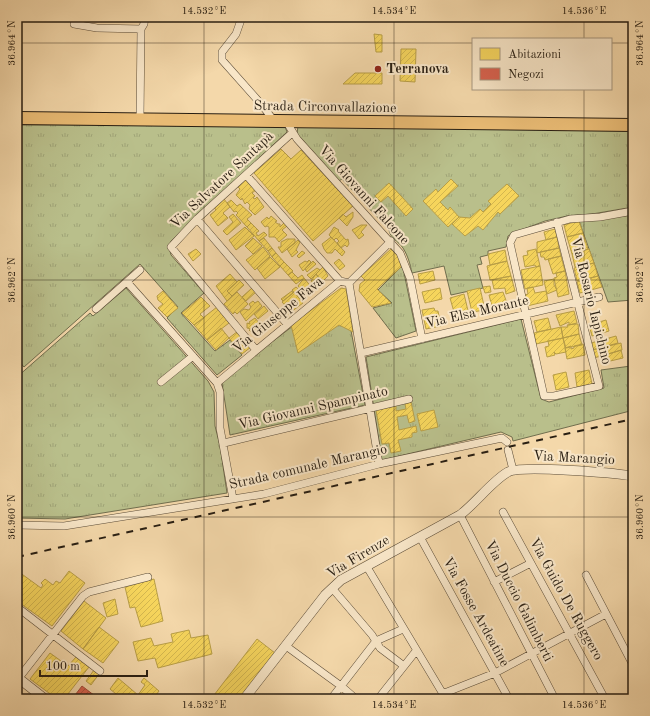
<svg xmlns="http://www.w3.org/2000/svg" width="650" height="716" viewBox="0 0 650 716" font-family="'Old Standard TT',serif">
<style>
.grass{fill:url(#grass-tufts);stroke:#706e4e}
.homes{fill:url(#homes-hatch);stroke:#b89e46}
.shops{fill:url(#shops-hatch);stroke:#a24c3b}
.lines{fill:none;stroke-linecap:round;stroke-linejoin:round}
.minor-casing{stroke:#5b4c38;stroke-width:8}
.tertiary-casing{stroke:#5b4c38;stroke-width:10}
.primary-casing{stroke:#281e12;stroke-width:14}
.minor{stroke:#f8e6c8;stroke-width:7}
.tertiary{stroke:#f8e6c8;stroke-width:9}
.primary{stroke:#eabc75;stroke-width:12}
.rail{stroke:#281e12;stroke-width:2;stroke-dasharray:7 7;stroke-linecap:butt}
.ticks{fill:none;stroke:#281e12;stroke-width:1;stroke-opacity:0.45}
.poi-dot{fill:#8f2418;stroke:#f8e6c8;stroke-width:1.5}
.labels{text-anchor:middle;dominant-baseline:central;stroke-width:4;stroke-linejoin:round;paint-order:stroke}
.poi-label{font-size:14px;font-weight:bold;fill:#281e12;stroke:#f8e6c8;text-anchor:start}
.street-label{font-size:14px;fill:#281e12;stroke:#f8e6c8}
.neatline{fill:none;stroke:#281e12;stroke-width:1.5}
.ticks-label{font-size:10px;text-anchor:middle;fill:#281e12}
</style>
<defs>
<pattern id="grass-tufts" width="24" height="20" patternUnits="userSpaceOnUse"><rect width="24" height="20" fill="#b9bf8b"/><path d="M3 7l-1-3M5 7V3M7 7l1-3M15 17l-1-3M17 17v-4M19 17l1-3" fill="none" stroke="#9fa477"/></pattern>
<pattern id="homes-hatch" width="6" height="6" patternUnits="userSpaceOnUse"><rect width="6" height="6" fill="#f6d55c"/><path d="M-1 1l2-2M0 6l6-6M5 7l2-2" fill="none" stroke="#d3b64f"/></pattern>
<pattern id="shops-hatch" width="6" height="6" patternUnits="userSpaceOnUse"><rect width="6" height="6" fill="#d6604d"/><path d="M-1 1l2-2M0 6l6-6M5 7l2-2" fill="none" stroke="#ae4f3f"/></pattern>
</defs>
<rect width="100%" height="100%" fill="#f4d8aa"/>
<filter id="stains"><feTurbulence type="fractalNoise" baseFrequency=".005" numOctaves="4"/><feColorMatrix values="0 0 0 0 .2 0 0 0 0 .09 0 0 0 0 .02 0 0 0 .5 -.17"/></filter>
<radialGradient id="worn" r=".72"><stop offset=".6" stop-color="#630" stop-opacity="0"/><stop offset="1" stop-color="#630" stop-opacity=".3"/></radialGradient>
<path class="grass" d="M284 124 287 132 171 241 169 247 171 255 204 293 181 313 215 351 230 340 242 355 217 375 167 318 178 307 140 264 24 367 17 359V315L23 306 17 301V125Z
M298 126 633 131V207L592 214 567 216 545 221 513 233 508 236 506 247 488 251V255L480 257 482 264 477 265 483 288 451 295 444 266 412 273C410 264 408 256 403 248 398 241 390 238 389 230L342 179 339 181 297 134Z
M633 215V274L629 275 633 300 608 302 579 221Z
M401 267 403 268 416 331 396 338 373 308 392 303 378 290Z
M126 288 208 381 214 392 215 426 220 446 227 493 65 519 17 518V377L90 313 93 316Z
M343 288 365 405 230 435 222 383 231 373Z
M521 319 541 399 549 402 604 388 601 370 631 366 630 411 513 441 512 437 501 432 382 460 366 357Z"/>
<path class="homes" d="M374 34 382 35V52H376Z
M401 49H416L415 82 400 81Z
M355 73H382V84H343Z
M281 149 291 159 301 150 353 206 313 241 254 173Z
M246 179 256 190 252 193 255 196 253 198 255 199 257 197 264 207 255 215 249 209 250 205 247 202 245 204 242 198 241 200 236 195 240 189 238 187Z
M451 179 458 186 440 202 448 210 450 207 459 217 448 227 423 201 436 189 438 192Z
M389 183 413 209 406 216 388 196 381 202 375 196Z
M507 184 519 196 500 214 498 212 483 230 478 226 465 236 452 224 459 217 470 218 480 209 483 212 491 204 488 201Z
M224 199 230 207 223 213 228 218 218 226 210 215 216 210 214 207Z
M231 200 237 206 240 204 252 215 247 219 251 223 247 227 236 215 238 213 236 211 234 212 227 203Z
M353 212V217L347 226 339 218 343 214 346 217Z
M233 214 241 223 227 235 223 231 233 222 229 217Z
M271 216 277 221 275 222 278 224H280V227L284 223 287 226 282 230 287 235 279 242 275 237H269V227L267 226 265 227 261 222 267 217 269 219Z
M579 221 583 233 567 237 564 225Z
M251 223 259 231 256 233 258 236 264 232 267 235 259 241 247 227Z
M361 225H367L361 232 364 235 359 239 352 230Z
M245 227 254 236 236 250 229 240Z
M334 227 339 230 338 231 346 240 348 239 349 244 347 247 345 245 341 248 337 243 339 241 336 238 334 240 329 235Z
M555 229 557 237 546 240 544 232Z
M583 233 588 249 572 254 567 237Z
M331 237 345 252 342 256 335 249 332 253H327L324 249 322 244Z
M557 237 559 248 537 253V242Z
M253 238 262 246 253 254 245 246Z
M264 238 272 248 268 251 259 241Z
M287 239H295V243L282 253 278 247H281V242Z
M298 240 300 242 296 250 298 252 292 257 287 249Z
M263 247 270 256 255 270 246 260Z
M272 248 276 253 272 257 268 251Z
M559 248 561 256 545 260 544 257H541L540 252Z
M196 249 201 254 193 261 188 254Z
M391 249 399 256 401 267 377 289 391 303 372 307 359 291 360 284 365 280 361 276Z
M536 249 540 266 536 267 535 265 525 267 523 256 528 255 527 251Z
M589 249 594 263 575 267 572 254Z
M505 250 507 261 490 265 488 254Z
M302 251 305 253 299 258 297 256Z
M276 253 284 262 280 266 272 257Z
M561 256 565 271 553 274 548 259Z
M270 257 280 267 265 279 257 268Z
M339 259 345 266 340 270 334 263Z
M309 260 311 262 303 271 299 265 305 261 307 262Z
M313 261 316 264 307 272 305 269Z
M507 261 511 276 490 280 487 266Z
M284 262 293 271 288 275 280 266Z
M594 263 598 276 577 281 574 268Z
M540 266 543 285 525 289 521 270Z
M323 267 328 276 322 282 316 274Z
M317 268 320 270 311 279 307 275Z
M433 271 435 280 420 284 418 274Z
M565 271 569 294 558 297 554 278 557 277 556 273Z
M292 272 298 278 302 275 304 278 296 284 288 275Z
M230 274 237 282 227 291 232 296 227 301 216 286Z
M316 274 322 282 316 287 311 281Z
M511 276 515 291 506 294 505 288 494 289 492 280Z
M598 276 602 287 580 293 577 282Z
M304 278 312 288 305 294 298 286Z
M554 279V285L557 290 547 294 544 281Z
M239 280 244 285 232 296 227 291Z
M490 286 491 292 485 293 483 287Z
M296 287 305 295 300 299 292 290Z
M533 287 535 293 546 291 548 301 527 306 525 295 528 294 527 288Z
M252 288 256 292 246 301 242 297Z
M341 288 346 289 353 332 339 325 298 353 291 325Z
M440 288 442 299 425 303 422 292Z
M480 288 485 310 472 312 467 291Z
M163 291 178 308 167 317 158 308 163 304 158 300 157 296Z
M292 291 293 293 283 301 281 299Z
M237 292 248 304 237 314 235 312 233 314 224 304Z
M294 292 303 303 291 312 282 302Z
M503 292 508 306 493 310 489 295Z
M464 294 469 315 456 319 450 298Z
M201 297 210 306 200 314 204 318 194 325 182 313Z
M253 301 255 303 258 301 262 306 246 321 240 312 244 309 249 310 251 307 249 304Z
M264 306 268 311 258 319 254 314Z
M286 306 292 313 288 315 283 308Z
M217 307 229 323 207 340 194 325Z
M434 308 435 311H438L441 326 426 329 422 310Z
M574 311 577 323 569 325V322L560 326 556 315Z
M255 318 264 329 256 337 249 330 251 329 247 328V323L250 324 249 322Z
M548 318 551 329 537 332 534 321Z
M606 320 609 331 592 336 589 325Z
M576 324H578L579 334 563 338 561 327H568L567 325Z
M561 327 563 338 536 344 534 333Z
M221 328 229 338 216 350 207 340Z
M238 331 251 347 242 354 229 338Z
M579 334 582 345 566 348 563 338Z
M616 336 618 343 592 350 591 343Z
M563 338 566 352 556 354 554 352 555 355 547 357 545 347 549 346 548 341Z
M621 343 622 350 594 358 592 350Z
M583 344 585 355 567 359 565 348 571 346V349L574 348V346Z
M621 350 623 358 606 362 605 355Z
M589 370 592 384 577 387 575 373Z
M566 372 569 387 556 390 553 375Z
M411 402 415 421 409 423 407 415 397 417 399 430 416 426 417 432 412 433V437L398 440 401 451 391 453 389 443 382 444 376 410 396 406V411L406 409 405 404Z
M434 410 438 427 421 431 417 414Z
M69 571 85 583 52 626 17 601V575L19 572 41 588 43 585 41 583 45 579 53 585 56 581 60 583Z
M154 579 163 621 141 627 135 607 130 608 125 587Z
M115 599 118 614 107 617 103 603Z
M84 601 106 618 83 649 61 631Z
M99 627 119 642 103 663 83 649Z
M189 630 191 638 208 635 212 654 158 668 155 658 138 661 133 642 151 638 154 646 173 642 171 634Z
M257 639 275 653 239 699H211Z
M50 653 68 666 76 657 89 667 64 699H57L30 679Z
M94 670 99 674 91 685 86 681Z
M118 678 138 695 145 685 141 682 144 678 159 691 153 699H122L110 689Z"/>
<path class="shops" d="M82 686 99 699H72Z"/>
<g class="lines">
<defs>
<path id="minor" d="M242 17 236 34 222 52V60L262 105 274 121
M74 24 97 28 141 29
M140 119 141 29 144 24 145 17
M286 121 297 139 400 253 410 278 422 339
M247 176 340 281
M197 219 287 324
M557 222 599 386 554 396H544L510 243 514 235 570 219 600 217 633 211
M127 282 217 383 220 392V428L233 499
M349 283 379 464
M96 309 140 270
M256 350 171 247 197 219 292 133
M361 353 599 297
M161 382 193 356
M217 383 340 281 349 283 391 241
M224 443 409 399
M508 450 513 470
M503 512 605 699
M460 515 555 699
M17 525 64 526 264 494 379 464 502 438 507 442
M420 537 509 699
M367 567 446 699
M586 575 633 665
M494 582 531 563
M332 588 372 635 380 648 404 666
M17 607 100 671
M286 646 341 686 356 699
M18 679 83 596 89 592 148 577
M442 694 495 673 606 614
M331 699 376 641 403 629
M378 699 416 651"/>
<path id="tertiary" d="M17 677 45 699
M244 699 325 595 341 580 460 515C476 503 492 481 508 472 522 465 613 473 633 476"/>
<path id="primary" d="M17 118 633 125"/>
</defs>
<use href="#minor" class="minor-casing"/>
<use href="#tertiary" class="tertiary-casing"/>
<use href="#primary" class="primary-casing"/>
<use href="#minor" class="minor"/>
<use href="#tertiary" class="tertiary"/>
<use href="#primary" class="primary"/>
<path class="rail" d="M17 557 633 419"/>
</g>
<path class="ticks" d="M204 17V699M394 17V699M584 17V39M17 43H473M611 43H633M584 89V699M17 280H633M17 517H633"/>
<circle class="poi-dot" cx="378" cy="69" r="4"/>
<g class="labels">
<g class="poi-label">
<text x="386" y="69">Terranova</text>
</g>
<g class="street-label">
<text transform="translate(325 107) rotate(1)">Strada Circonvallazione</text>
<text transform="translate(222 180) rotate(-43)">Via Salvatore Santapà</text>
<text transform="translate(364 195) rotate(48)">Via Giovanni Falcone</text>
<text transform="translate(591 301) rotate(76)">Via Rosario Iapichino</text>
<text transform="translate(477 312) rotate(-13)">Via Elsa Morante</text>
<text transform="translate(278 315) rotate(-39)">Via Giuseppe Fava</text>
<text transform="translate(313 408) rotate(-13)">Via Giovanni Spampinato</text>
<text transform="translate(574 458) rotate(3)">Via Marangio</text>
<text transform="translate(308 467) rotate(-13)">Strada comunale Marangio</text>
<text transform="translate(358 557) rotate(-31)">Via Firenze</text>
<text transform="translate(566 599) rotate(61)">Via Guido De Ruggero</text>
<text transform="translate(519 601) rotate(63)">Via Duccio Galimberti</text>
<text transform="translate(476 612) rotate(61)">Via Fosse Ardeatine</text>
</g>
</g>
<rect width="650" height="716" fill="none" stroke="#f4d8aa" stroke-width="44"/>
<rect x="472" y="38" width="140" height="52" fill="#f8e6c8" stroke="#a5967f"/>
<rect x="480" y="48" width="20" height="12" fill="#f6d55c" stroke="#a5967f"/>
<text x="508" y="58" font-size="12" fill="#281e12">Abitazioni</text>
<rect x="480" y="68" width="20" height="12" fill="#d6604d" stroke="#a5967f"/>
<text x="508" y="78" font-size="12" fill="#281e12">Negozi</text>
<path d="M40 670v6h107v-6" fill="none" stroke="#281e12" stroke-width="2"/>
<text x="46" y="670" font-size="12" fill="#281e12" stroke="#f8e6c8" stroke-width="3" paint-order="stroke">100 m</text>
<rect x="22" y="22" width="606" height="672" class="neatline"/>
<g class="ticks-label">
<text x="204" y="14">14.532°E</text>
<text x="394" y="14">14.534°E</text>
<text x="584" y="14">14.536°E</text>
<text transform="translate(11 43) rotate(-90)" y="4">36.964°N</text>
<text transform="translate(639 43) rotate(-90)" y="4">36.964°N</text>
<text transform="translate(11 280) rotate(-90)" y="4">36.962°N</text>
<text transform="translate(639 280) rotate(-90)" y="4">36.962°N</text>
<text transform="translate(11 517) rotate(-90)" y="4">36.960°N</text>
<text transform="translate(639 517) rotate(-90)" y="4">36.960°N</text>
<text x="204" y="708">14.532°E</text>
<text x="394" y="708">14.534°E</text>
<text x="584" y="708">14.536°E</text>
</g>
<rect width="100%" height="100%" filter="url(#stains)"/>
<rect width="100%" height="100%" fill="url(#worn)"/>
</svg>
